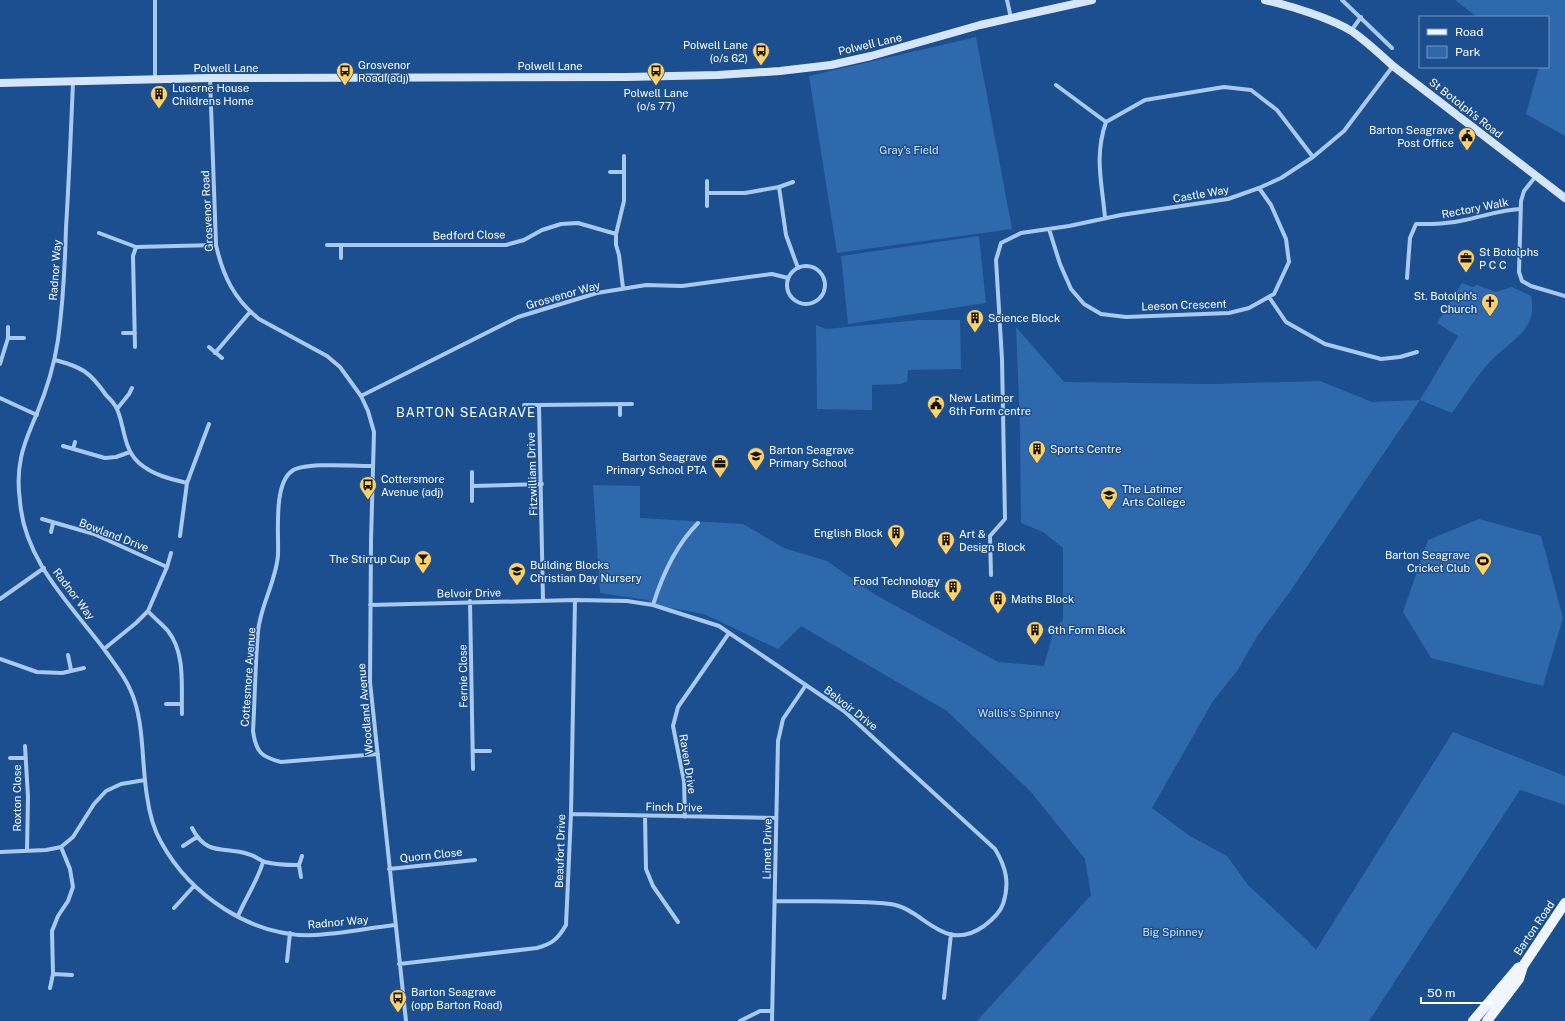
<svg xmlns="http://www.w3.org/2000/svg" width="1565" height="1021" viewBox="0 0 1565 1021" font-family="'Public Sans',sans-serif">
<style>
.green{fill:#2e69ad}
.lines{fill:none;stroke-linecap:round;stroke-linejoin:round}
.street{stroke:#a9c9ee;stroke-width:4}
.secondary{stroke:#d6e6fa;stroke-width:8}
.primary{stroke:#f0f6ff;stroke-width:10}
.labels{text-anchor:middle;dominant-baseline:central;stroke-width:3;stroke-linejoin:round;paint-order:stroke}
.street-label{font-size:11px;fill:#fff;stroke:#1b4f8f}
.poi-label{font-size:11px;fill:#fff;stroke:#1b4f8f;text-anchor:start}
.park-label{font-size:11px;fill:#cfe3fa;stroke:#1b4f8f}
.quarter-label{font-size:13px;letter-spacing:1px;fill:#fff;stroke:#1b4f8f}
</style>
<rect width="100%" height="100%" fill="#1b4f8f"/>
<path class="green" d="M1455 0H1565V136L1526 114 1539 67H1548V17H1477Z
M976 37 1012 229 837 253 809 76Z
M979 236 986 303 848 324 841 256Z
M1462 283 1473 287 1477 285 1496 292 1512 287 1531 296C1539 332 1508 341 1488 364 1475 379 1463 397 1452 413L1420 400 1289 593 1258 635 1237 671 1213 701 1152 808 1190 836 1227 856 1248 885 1307 940 1316 950 1453 732 1565 776V805L1520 790 1369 1021H977L1091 895 1085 859 1031 792 947 711 801 626 778 649 704 614 653 605 647 600 600 593 593 485 640 486V518L743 524 784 548 827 561 874 594 998 662 1044 666 1054 629 1063 620V548L1043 532 1021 523 1020 426 1016 327 1064 382 1212 384 1320 381 1372 402 1420 400 1458 336 1437 323Z
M918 320H960L961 369 908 370 907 381 901 384 872 385V410L817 409 816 325 826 329Z
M1479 519 1541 536 1563 618 1543 686 1431 658 1403 612 1428 540Z"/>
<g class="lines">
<path class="street" d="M155 0V79
M1007 0 1011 18
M1342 0 1392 48
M1351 31 1361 17
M210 78 216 245C223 276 234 299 259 319L327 356 340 367 361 396 368 411 374 432 371 541 370 682 406 1021
M73 82C71 131 69 179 66 228 65 265 63 303 58 340 54 366 47 389 37 413 31 428 24 442 21 458 18 472 18 487 20 501 24 560 70 604 104 649 113 662 124 675 130 689 145 721 141 761 147 796 149 811 153 828 161 842 190 895 252 938 315 935 341 934 368 928 395 925
M1056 85 1106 122
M610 172H623
M1536 176 1524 191 1521 201 1519 272 1522 281 1531 286 1565 296
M707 181V206
M793 182 779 187 786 235 798 268
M707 193H745L779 187
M1105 218C1102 182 1094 157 1106 122L1145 100 1224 87 1251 90 1277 110 1313 157
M1049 229 1060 264 1071 289 1084 304 1101 314 1126 317 1229 313 1249 308 1274 294 1289 262 1286 239 1271 205 1259 188
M99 233 136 247 216 245
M327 245H506L524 240 542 230 561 224 578 223 616 234
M341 258V246
M787 285a19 19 0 1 1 38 0a19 19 0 1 1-38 0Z
M1407 278 1410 238 1416 224C1433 224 1449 224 1465 220 1484 216 1501 210 1520 209
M623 288 619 255 616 245V234L624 201V156
M1269 297 1286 322 1325 344 1381 359 1400 357 1417 352
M123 333H135
M8 338H24
M135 347 133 256 136 247
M209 347 222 358
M215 353 250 312
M55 360C82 367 90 372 106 395 110 399 115 404 117 409 125 427 123 449 139 463 153 475 170 479 187 483L180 536
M0 364 8 338V327
M361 396 518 317 597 293 646 285 682 286 772 274 788 278
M0 398 37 415
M620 404V415
M524 405H539
M117 409 129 394 132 388
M63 446 105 458 116 457 130 452
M73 449 75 442
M373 466C354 466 305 462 292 471 273 484 279 535 278 555 276 582 260 606 258 632 255 665 255 698 253 731 256 752 261 757 281 762L378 754
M472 472V486L542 484
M187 483 209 424
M472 486V501
M42 519 94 534 167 567 148 611 136 623 104 649
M51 532 53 523
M167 567 171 553
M991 575 990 536 1005 519 1002 359 996 260 1001 243 1021 233 1069 226 1121 215 1228 199 1259 188 1281 178 1313 157 1344 131 1393 66
M0 599 44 568
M543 600 539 405 632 404
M470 601 473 769
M370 605 575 600 627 601 653 605 719 626 844 711 995 849C1006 867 1010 883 1003 904 1000 913 992 920 984 926 943 955 924 908 890 904 852 900 813 902 775 901
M653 605C662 576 676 545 698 523
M148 611C154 618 162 624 168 631 186 654 181 687 182 714
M68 655 71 670
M0 659 37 672 62 673 84 668
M166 704H182
M25 746 28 797 27 850
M473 751H490
M10 758H26
M571 814 776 818
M645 816 646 869 653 886 678 922
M685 817 684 781 673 726 678 707 729 633
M192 828C207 857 224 846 248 854 254 855 259 860 265 862 276 865 287 865 299 865
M183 846 197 837
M0 852 46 850 61 847 73 837 94 804 106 791 121 784 145 780
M389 869 475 860
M301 877 299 865 302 856
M174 908 194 886
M238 916C246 897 257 882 263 862
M287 961 290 933
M399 964 537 948C552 944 558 939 566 925L571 814 575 600
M53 974 72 975
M50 988 53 974 52 931 58 916 68 901 73 887 70 869 61 847
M944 998 951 934
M740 1021 760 1011H772
M772 1021 778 741 783 719 806 685"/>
<path class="secondary" d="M1265 0C1291 6 1331 18 1353 32 1367 42 1380 54 1393 66L1565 198
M0 83 210 78 627 77 718 75 780 71 831 65 871 56 980 25 1092 0"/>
<path class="primary" d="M1473 1021 1518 968 1523 966
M1487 1021 1519 979 1523 966 1565 903"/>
</g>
<defs>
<symbol id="bus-pin" viewBox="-11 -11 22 30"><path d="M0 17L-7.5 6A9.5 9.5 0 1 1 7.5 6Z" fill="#ffd166" stroke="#1b4f8f"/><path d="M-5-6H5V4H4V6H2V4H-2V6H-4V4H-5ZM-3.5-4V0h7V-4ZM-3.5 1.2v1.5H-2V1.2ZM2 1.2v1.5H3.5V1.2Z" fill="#111"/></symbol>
<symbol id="building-pin" viewBox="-11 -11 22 30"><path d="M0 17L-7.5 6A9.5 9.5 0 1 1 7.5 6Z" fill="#ffd166" stroke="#1b4f8f"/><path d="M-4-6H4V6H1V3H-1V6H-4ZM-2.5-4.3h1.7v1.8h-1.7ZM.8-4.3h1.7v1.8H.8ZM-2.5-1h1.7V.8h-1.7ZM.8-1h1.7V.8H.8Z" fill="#111"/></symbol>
<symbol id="civic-pin" viewBox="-11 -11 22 30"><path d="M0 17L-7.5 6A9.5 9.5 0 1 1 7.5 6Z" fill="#ffd166" stroke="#1b4f8f"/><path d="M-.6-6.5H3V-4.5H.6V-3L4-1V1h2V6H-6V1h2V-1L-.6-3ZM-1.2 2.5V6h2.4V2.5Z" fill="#111"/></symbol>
<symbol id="office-pin" viewBox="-11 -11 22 30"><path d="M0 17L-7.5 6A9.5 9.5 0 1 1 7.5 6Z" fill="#ffd166" stroke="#1b4f8f"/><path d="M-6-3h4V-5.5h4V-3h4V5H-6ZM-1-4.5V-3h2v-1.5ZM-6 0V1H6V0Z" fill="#111"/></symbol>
<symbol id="church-pin" viewBox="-11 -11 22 30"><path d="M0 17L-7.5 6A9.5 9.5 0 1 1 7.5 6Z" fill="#ffd166" stroke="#1b4f8f"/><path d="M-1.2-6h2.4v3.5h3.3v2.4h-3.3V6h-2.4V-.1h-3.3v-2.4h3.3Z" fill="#111"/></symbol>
<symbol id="school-pin" viewBox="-11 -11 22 30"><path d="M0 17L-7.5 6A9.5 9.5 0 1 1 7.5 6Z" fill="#ffd166" stroke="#1b4f8f"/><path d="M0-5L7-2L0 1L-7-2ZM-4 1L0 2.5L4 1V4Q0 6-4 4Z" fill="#111"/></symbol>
<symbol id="bar-pin" viewBox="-11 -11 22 30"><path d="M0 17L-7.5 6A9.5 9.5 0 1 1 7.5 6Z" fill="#ffd166" stroke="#1b4f8f"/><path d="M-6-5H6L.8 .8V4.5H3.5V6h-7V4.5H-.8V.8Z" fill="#111"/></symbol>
<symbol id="stadium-pin" viewBox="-11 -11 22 30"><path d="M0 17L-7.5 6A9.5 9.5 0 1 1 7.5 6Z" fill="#ffd166" stroke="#1b4f8f"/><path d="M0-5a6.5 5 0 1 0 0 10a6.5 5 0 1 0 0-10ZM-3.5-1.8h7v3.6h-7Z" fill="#111"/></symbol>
</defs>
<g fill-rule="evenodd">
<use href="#bus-pin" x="751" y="41" width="20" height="27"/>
<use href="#bus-pin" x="335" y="61" width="20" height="27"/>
<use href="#bus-pin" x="646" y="61" width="20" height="27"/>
<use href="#building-pin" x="149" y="84" width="20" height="27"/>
<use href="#civic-pin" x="1457" y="126" width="20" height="27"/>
<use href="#office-pin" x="1456" y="248" width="20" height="27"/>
<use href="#church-pin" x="1480" y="292" width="20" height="27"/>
<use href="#building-pin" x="965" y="308" width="20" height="27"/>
<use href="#civic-pin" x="926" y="394" width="20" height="27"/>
<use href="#building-pin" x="1027" y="439" width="20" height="27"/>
<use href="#school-pin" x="746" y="446" width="20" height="27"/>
<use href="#office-pin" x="710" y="453" width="20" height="27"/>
<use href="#bus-pin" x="358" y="475" width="20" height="27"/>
<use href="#school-pin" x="1099" y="485" width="20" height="27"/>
<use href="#building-pin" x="886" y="523" width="20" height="27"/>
<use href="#building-pin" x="936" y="530" width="20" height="27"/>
<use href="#bar-pin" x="413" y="549" width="20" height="27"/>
<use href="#stadium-pin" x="1473" y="551" width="20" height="27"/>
<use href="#school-pin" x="507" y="561" width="20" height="27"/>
<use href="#building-pin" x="943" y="577" width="20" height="27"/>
<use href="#building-pin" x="988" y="589" width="20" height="27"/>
<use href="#building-pin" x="1025" y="620" width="20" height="27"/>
<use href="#bus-pin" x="388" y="988" width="20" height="27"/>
</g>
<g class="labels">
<g class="street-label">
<text transform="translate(870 44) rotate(-13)">Polwell Lane</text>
<text x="550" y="66">Polwell Lane</text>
<text x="226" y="68">Polwell Lane</text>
<text transform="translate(1466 108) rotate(38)">St Botolph's Road</text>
<text transform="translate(1201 194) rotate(-10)">Castle Way</text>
<text transform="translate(1475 208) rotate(-11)">Rectory Walk</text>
<text transform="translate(207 211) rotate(-93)">Grosvenor Road</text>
<text transform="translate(469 235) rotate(-1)">Bedford Close</text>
<text transform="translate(55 270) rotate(-86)">Radnor Way</text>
<text transform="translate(563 295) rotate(-16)">Grosvenor Way</text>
<text transform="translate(1184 305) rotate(-2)">Leeson Crescent</text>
<text transform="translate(532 474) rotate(-92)">Fitzwilliam Drive</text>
<text transform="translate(114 535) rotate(21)">Bowland Drive</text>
<text transform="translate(469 593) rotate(-1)">Belvoir Drive</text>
<text transform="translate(74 594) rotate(53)">Radnor Way</text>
<text transform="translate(463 676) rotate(-91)">Fernie Close</text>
<text transform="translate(248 677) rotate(-86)">Cottesmore Avenue</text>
<text transform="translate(851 708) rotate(38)">Belvoir Drive</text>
<text transform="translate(365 709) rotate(-95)">Woodland Avenue</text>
<text transform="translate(688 764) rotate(81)">Raven Drive</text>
<text transform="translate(17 798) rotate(-90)">Roxton Close</text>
<text transform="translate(674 807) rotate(1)">Finch Drive</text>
<text transform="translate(767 849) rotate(-89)">Linnet Drive</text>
<text transform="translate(560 851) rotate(-88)">Beaufort Drive</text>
<text transform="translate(431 855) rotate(-6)">Quorn Close</text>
<text transform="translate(338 922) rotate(-5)">Radnor Way</text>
<text transform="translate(1534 928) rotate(-56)">Barton Road</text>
</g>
<g class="poi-label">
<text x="748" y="45" text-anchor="end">Polwell Lane<tspan x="748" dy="13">(o/s 62)</tspan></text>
<text x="358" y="65">Grosvenor<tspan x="358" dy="13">Road (adj)</tspan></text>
<text x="172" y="88">Lucerne House<tspan x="172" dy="13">Childrens Home</tspan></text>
<text x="656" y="93" text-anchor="middle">Polwell Lane<tspan x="656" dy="13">(o/s 77)</tspan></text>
<text x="1454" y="130" text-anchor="end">Barton Seagrave<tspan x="1454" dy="13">Post Office</tspan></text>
<text x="1479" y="252">St Botolphs<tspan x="1479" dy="13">P C C</tspan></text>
<text x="1477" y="296" text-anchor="end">St. Botolph's<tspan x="1477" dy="13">Church</tspan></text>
<text x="988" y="318">Science Block</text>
<text x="949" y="398">New Latimer<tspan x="949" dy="13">6th Form centre</tspan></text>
<text x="1050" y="449">Sports Centre</text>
<text x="769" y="450">Barton Seagrave<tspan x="769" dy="13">Primary School</tspan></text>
<text x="707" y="457" text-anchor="end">Barton Seagrave<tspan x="707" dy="13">Primary School PTA</tspan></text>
<text x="381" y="479">Cottersmore<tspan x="381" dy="13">Avenue (adj)</tspan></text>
<text x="1122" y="489">The Latimer<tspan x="1122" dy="13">Arts College</tspan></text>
<text x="883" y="533" text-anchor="end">English Block</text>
<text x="959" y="534">Art &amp;<tspan x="959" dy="13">Design Block</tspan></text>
<text x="1470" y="555" text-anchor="end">Barton Seagrave<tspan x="1470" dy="13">Cricket Club</tspan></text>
<text x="410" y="559" text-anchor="end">The Stirrup Cup</text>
<text x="530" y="565">Building Blocks<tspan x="530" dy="13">Christian Day Nursery</tspan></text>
<text x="940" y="581" text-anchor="end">Food Technology<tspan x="940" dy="13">Block</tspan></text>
<text x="1011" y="599">Maths Block</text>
<text x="1048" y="630">6th Form Block</text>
<text x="411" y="992">Barton Seagrave<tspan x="411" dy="13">(opp Barton Road)</tspan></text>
</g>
<g class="park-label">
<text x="909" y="150">Gray's Field</text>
<text x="1019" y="713">Wallis's Spinney</text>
<text x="1173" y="932">Big Spinney</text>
</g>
<g class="quarter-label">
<text x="466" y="412">BARTON SEAGRAVE</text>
</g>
</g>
<rect x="1419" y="16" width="130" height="52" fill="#1b4f8f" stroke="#7695bc"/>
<rect x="1427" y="29" width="20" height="6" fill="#f0f6ff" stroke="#7695bc"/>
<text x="1455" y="36" font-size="12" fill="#ffffff">Road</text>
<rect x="1427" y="46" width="20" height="12" fill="#2e69ad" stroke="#7695bc"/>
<text x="1455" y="56" font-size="12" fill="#ffffff">Park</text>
<path d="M1421 997v6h70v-6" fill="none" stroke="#ffffff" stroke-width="2"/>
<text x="1427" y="997" font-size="12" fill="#ffffff" stroke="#1b4f8f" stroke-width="3" paint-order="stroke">50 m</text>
</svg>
